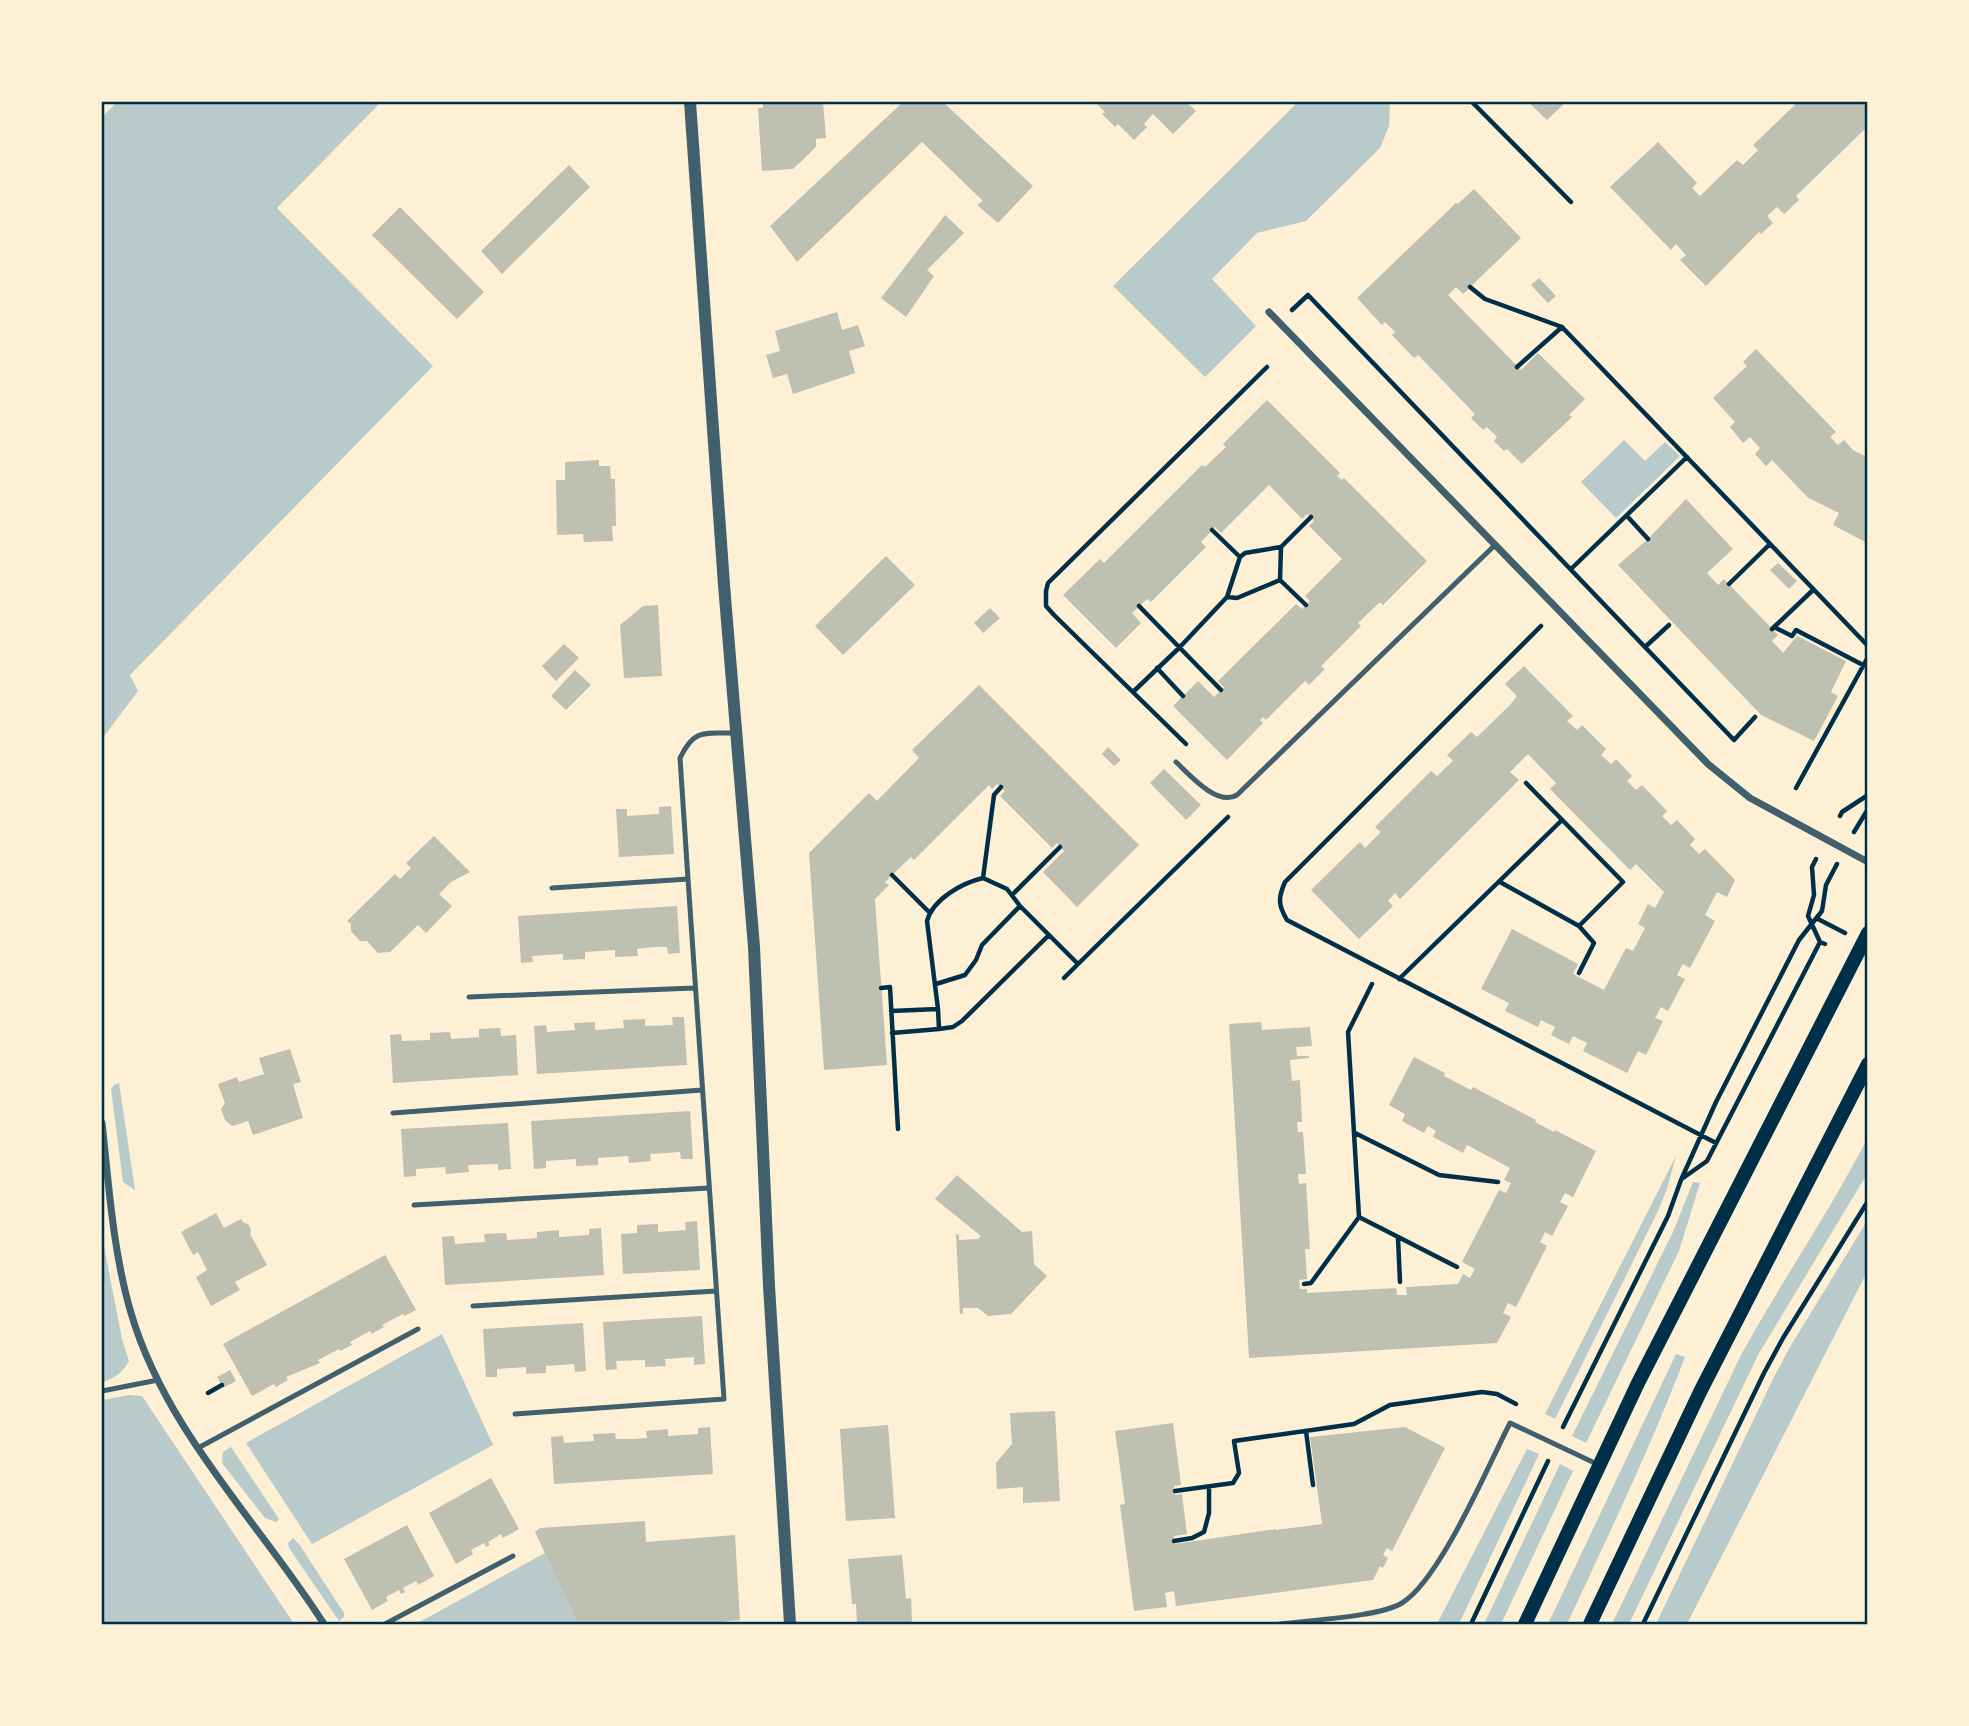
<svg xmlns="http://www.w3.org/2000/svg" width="1969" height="1726" viewBox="0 0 1969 1726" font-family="'Open Sans',sans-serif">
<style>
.green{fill:#b9caca}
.building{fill:#bec0b2}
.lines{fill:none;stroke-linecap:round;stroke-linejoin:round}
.path{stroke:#003049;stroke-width:4.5}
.service{stroke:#3f606c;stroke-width:5}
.minor{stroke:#3f606c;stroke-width:7}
.tertiary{stroke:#3f606c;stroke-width:12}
.secondary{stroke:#003049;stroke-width:14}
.neatline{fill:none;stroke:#003049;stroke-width:2.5}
</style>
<rect width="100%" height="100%" fill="#fdf0d5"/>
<path class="green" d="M117 102H381L277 208 433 366 130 675 138 691 102 739V117Z
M1292 102H1390L1389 126 1380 148 1306 221 1257 233 1212 279 1256 326 1205 377 1113 286 1295 105Z
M1624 440 1645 461 1665 442 1680 456 1616 518 1581 482Z
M119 1083 135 1190 123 1182 111 1089 114 1085Z
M1867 1139V1174L1758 1355 1629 1624H1612L1741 1355C1781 1282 1829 1213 1867 1139Z
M1676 1156 1667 1189 1658 1211 1555 1419 1545 1414Z
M1693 1182 1700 1183 1679 1251 1586 1443 1572 1436 1673 1232Z
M1867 1221V1272L1687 1624H1656L1773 1379 1790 1347Z
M102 1236 122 1339 129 1361C123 1372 114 1379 102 1382Z
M442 1334 493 1445 312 1544 246 1443Z
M1676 1354 1685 1357C1650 1449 1608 1536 1567 1624H1548Z
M129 1395 142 1396 294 1624H102V1400Z
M231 1447 279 1519 276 1522 265 1518 222 1463 223 1452Z
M1527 1449 1539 1454 1459 1624H1437Z
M1560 1464 1573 1471 1501 1624H1484Z
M293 1538 299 1544 344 1613V1617L339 1621 289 1548 288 1543Z
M545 1553 578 1624H416Z"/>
<path class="building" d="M763 102H823L826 138 816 139V147L793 169 762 171 758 108H763Z
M903 102H943L1033 186 998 223 977 205 983 201 922 142 797 262 770 226Z
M1095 102H1186L1196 111 1173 134 1153 114 1144 124 1147 127 1134 140 1118 124 1115 127 1102 114 1105 112Z
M1528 102H1566L1547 120Z
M1798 102H1867V127L1796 196 1799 200 1784 214 1777 207 1767 216 1773 223 1761 234 1759 232 1706 286 1680 260 1686 255 1676 244 1671 250 1610 187 1658 142 1697 183 1692 188 1700 196 1737 160 1743 165 1758 150 1753 145Z
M569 165 590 187 502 274 481 251Z
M1474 189 1521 238 1463 294 1456 287 1448 295 1521 370 1538 353 1585 399 1569 415 1572 417 1522 464 1507 449 1504 451 1494 441 1497 437 1487 427 1483 430 1471 418 1475 414 1418 355 1414 358 1392 335 1395 332 1385 322 1382 325 1357 298 1456 203 1458 204Z
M400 207 484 292 457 319 372 235Z
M945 215 964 233 927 270 934 276 906 317 881 298Z
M1539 278 1556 296 1548 303 1531 285Z
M837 312 842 330 858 325 865 346 849 351 855 373 793 394 787 374 773 378 766 355 780 351 775 331Z
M1756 349 1836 432 1830 437 1838 445 1844 440 1853 450 1867 457 1865 464 1867 466V543L1833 525 1839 513 1807 497 1772 460 1766 466 1755 454 1760 448 1750 437 1743 443 1730 427 1735 422 1713 398 1747 366 1743 362Z
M1267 400 1340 473 1337 476 1342 480 1344 478 1427 561 1383 605 1380 602 1358 623 1361 626 1321 666 1325 669 1309 685 1305 681 1266 720 1263 717 1260 720 1263 723 1227 760 1173 706 1198 681 1214 697 1224 687 1218 681 1296 604 1302 609 1310 601 1305 596 1342 559 1309 526 1314 521 1311 517 1307 514 1302 519 1269 485 1221 533 1215 527 1201 542 1206 547 1151 602 1147 599 1132 613 1141 623 1116 648 1063 595 1100 559 1104 563 1202 465 1205 467 1226 447 1223 444Z
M599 460V466H610L611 479H615L616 526H612L613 541 584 542 583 534 557 535 556 480H565V462Z
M1686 499 1733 549 1707 573 1718 585 1724 579 1778 635 1772 641 1783 653 1797 636 1846 661 1831 692 1838 696 1814 741 1761 715 1618 565 1648 539Z
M886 556 915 585 843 655 815 626Z
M1778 563 1797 581 1789 589 1770 570Z
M658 605 662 676 624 678 620 625 643 606Z
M990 608 1000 618 983 633 974 623Z
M564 644 579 658 556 681 542 666Z
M1524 666 1573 716 1567 721 1577 730 1582 725 1606 749 1601 755 1611 764 1616 759 1632 776 1627 781 1636 790 1642 785 1667 811 1662 816 1671 825 1677 820 1695 839 1690 845 1699 854 1705 849 1735 880 1727 897 1717 892 1705 915 1715 921 1690 968 1683 964 1677 975 1685 979 1668 1011 1661 1007 1655 1018 1663 1021 1646 1055 1638 1051 1627 1073 1583 1051 1587 1043 1573 1036 1569 1044 1551 1035 1555 1027 1541 1020 1538 1027 1505 1011 1509 1003 1481 989 1512 929 1578 964 1573 974 1604 990 1626 948 1633 951 1645 928 1638 924 1648 904 1655 908 1664 892 1636 864 1630 870 1550 789 1556 783 1528 754 1510 772 1519 780 1400 899 1395 893 1388 901 1393 906 1359 939 1311 890 1360 842 1365 848 1381 832 1375 827 1431 771 1437 776 1453 761 1447 755 1471 732 1477 737 1510 705 1517 696 1505 684Z
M575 670 591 685 566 710 551 696Z
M979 685 1139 845 1077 907 1043 872 1064 851 1057 843 1052 848 1000 796 1005 791 997 784 992 789 989 785 914 860 911 857 892 875 885 882 889 885 875 899 887 1065 824 1070 809 853 869 793 877 801 919 758 912 750Z
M1108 747 1121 760 1114 766 1102 754Z
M1164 769 1201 805 1186 820 1150 783Z
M671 806 674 854 619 857 616 809H627V816L659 814V807Z
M434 836 470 872 451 882 439 894 452 906 426 933 418 925 390 952 378 953 367 941H360L351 931V924L347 921 395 874 400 879 411 868 406 863Z
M677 906 680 953 668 954 667 947H653L637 949 638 956 615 957V950L585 952V959L563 960V954L532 956 533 962 521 963 518 916Z
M672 1017H684L687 1065 537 1074 534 1026 546 1025 547 1032 575 1030 574 1023 595 1022V1030L624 1028 623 1020 645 1019V1026L673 1025Z
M1261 1022 1262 1030 1310 1027 1312 1046 1296 1047 1297 1056H1309V1058L1290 1060 1292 1081 1300 1080 1302 1122H1297L1298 1132H1303L1306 1174H1298L1299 1184 1306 1183 1310 1249H1305L1307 1279 1299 1280 1300 1289H1307V1293L1396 1288 1397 1295H1407L1406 1287 1458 1284 1463 1274 1470 1278 1475 1269 1462 1262 1499 1190 1506 1193 1511 1183 1504 1180 1510 1168 1467 1145 1463 1153 1433 1137 1436 1131 1428 1126 1424 1133 1402 1121 1405 1114 1389 1105 1414 1057 1445 1073 1444 1076 1471 1090 1473 1087 1536 1120 1535 1122 1554 1132 1555 1130 1596 1151 1573 1197 1565 1193 1560 1202 1568 1206 1552 1236 1545 1232 1540 1242 1547 1246 1516 1307 1508 1303 1503 1313 1511 1317 1497 1343 1249 1358 1229 1024Z
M500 1028 501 1036 516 1035 518 1075 393 1083 390 1035 401 1034 402 1041 430 1040V1033L450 1032 451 1039 466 1038 479 1037V1029Z
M290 1049 301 1082 293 1084 303 1118 253 1135 248 1121 232 1126 225 1120 221 1109 225 1103 218 1084 237 1077 239 1082 264 1074 259 1058Z
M690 1111 693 1159H681L680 1152 666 1153 650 1154 651 1161 629 1163 628 1156 598 1158V1165L576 1166V1159L546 1161V1168L534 1169 531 1121Z
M508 1123 511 1169 498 1170V1164L468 1165 469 1172 446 1174 445 1167 416 1169V1176L404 1177 401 1129Z
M957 1175 1022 1232 1032 1231 1034 1264 1047 1276 1011 1314 988 1316 978 1308H963V1313L960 1314 956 1234 959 1235V1240L978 1239 981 1236 935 1199Z
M216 1213 224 1228 241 1219 244 1223 248 1224 251 1230 250 1234 267 1265 235 1282 240 1290 211 1306 196 1277 207 1270 198 1252 193 1255 181 1232Z
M697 1221 700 1270 623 1274 621 1234 637 1233V1225L658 1224V1232L686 1230 685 1222Z
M601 1228 604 1275 445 1285 442 1237 454 1236 455 1244 469 1243 485 1242 484 1234 506 1233 507 1240 537 1238V1232L559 1230V1237L589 1235V1229Z
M385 1255 416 1310 404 1316 403 1314 382 1325 384 1327 372 1334 370 1331 350 1342 352 1345 340 1351 339 1349 318 1360 320 1363 286 1377 288 1380 276 1387 274 1384 252 1396 223 1344Z
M702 1316 705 1364 694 1365V1357L665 1359 666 1366 645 1367V1360L616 1361 617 1369 606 1370 603 1322Z
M583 1323 586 1371 575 1372 574 1364 561 1365 546 1366V1373L526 1374V1367L497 1369V1377H486L483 1329Z
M230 1370 236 1381 223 1388 217 1377Z
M1055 1411 1060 1501 1023 1503V1487L997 1489 996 1463 1012 1444 1010 1413Z
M1173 1423 1181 1485 1174 1486 1175 1495 1182 1494 1187 1534 1174 1536 1175 1544 1276 1529V1530L1322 1524 1310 1437 1405 1427 1445 1448 1392 1551 1387 1548 1383 1555 1388 1558 1383 1568 1380 1566 1373 1580 1176 1606 1174 1591 1165 1593 1167 1607 1134 1611 1120 1505 1125 1504 1115 1431Z
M888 1425 895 1518 846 1521 840 1429Z
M710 1427 713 1474 554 1484 551 1437 563 1436 564 1443 594 1441 593 1434 615 1433 616 1439H631L647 1438 646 1431 668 1429V1436L698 1434V1428Z
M491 1478 519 1529 503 1538 501 1534 488 1542 490 1545 486 1547 484 1543 471 1550 473 1554 456 1564 429 1513Z
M645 1521 646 1542 735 1535 740 1620 700 1624H578L535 1532 540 1528Z
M407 1525 434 1576 418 1585 416 1581 403 1588 405 1592 401 1594 399 1590 386 1597 388 1601 372 1610 344 1559Z
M902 1555 906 1599 911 1598 912 1624H857L856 1604H852L848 1559Z"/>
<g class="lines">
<path class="path" d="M1472 102 1571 202
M1470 287 1485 299 1562 327 1868 646
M1292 310 1308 295 1734 740 1755 717
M1517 367 1562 327
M1627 516 1648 539
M1212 530 1240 557
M1571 569 1687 457
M1280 580 1306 605
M1729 584 1770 544
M1227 597 1237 598 1280 580 1281 547
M1139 606 1221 690
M1541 626 1285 882C1278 898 1278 905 1287 920L1716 1143
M1774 627 1792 636 1796 630 1863 665
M1772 629 1813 590
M1645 647 1669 625
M1157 668 1183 696
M1134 691 1179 648 1227 597 1240 557 1245 553 1281 547 1311 517
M1186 744 1054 615 1046 606V591L1048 583 1267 367
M1526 783 1623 882 1579 926
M1796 788 1868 657
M1840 816 1842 812 1868 795
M1854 832 1868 809
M1816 859 1812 867 1814 895 1808 916 1820 942 1825 944
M892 875 929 912
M983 878 994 795 1001 787
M1500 882 1579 926 1594 943 1579 973
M1012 895 1060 847
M1818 919 1845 933
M1064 978 1078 964
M1399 979 1562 820
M936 984 965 975 976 960 982 945 1020 906
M881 988 890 987 898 1129
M891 1011 938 1009 927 921C933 899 962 883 983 878L1007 889 1020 906 1078 964 1228 817
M939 1029 953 1027 962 1021 1049 935
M892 1033 939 1029 938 1009
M1355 1133 1439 1175 1498 1182
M1683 1178 1707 1161 1820 942
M1359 1217 1457 1267
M1398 1238 1400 1282
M1304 1284 1311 1283 1359 1217 1348 1032 1372 984
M208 1393 222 1385
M1563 1427 1668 1216 1681 1180 1716 1102 1799 940 1822 911 1826 885 1837 864
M1306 1431 1313 1485
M1175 1491 1233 1483 1239 1473 1234 1441 1354 1424 1390 1405 1482 1392 1497 1394 1516 1404
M1174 1541 1192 1538 1204 1532 1209 1513V1487
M1471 1624 1548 1461
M1643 1624 1764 1373 1783 1338 1868 1201"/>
<path class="service" d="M1176 762C1189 774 1217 807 1237 795L1495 545
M688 879 680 758C695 727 706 734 736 733
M469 997 694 988
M393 1113 702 1090
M414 1205 709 1188
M473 1306 716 1291
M102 1391 158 1380
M515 1414 724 1399 688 879 552 888
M198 1448 418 1329
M385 1624 513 1556
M1280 1624C1310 1620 1379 1617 1402 1603 1440 1580 1488 1466 1510 1423L1599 1465"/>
<path class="minor" d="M1269 312 1708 764 1750 798 1868 862
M102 1123C109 1186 113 1252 131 1313 166 1432 259 1522 324 1624"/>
<path class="tertiary" d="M690 102 724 585 754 947 769 1286 790 1624"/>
<path class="secondary" d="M1525 1624 1638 1383 1868 933
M1590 1624 1700 1392 1868 1064"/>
</g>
<rect width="1969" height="1726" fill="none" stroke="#fdf0d5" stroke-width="206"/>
<rect x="103" y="103" width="1763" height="1520" class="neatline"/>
</svg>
